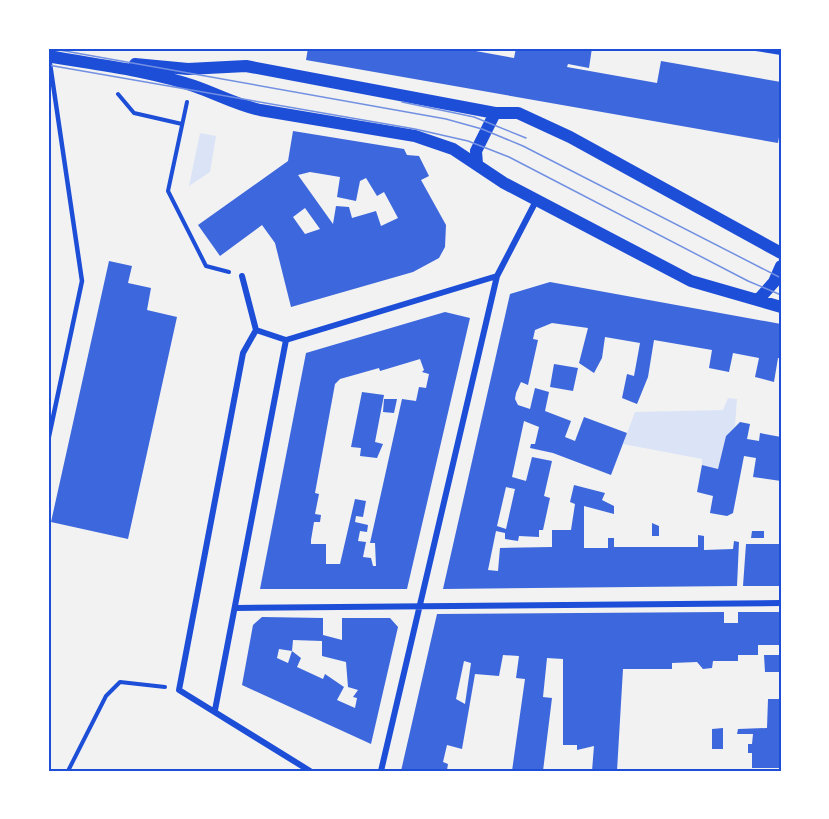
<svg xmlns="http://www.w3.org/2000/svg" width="829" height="819" viewBox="0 0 829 819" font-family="'Fira Sans',sans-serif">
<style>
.green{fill:#dbe4f7}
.building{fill:#3d67dc;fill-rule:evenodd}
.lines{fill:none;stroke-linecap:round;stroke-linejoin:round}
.path{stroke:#1d4ed8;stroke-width:4}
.service{stroke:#1d4ed8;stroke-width:4.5}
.minor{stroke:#1d4ed8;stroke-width:6}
.secondary{stroke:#1d4ed8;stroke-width:12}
.tram{stroke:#7290e2;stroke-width:1.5}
.neatline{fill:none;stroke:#1d4ed8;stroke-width:2}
</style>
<rect width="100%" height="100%" fill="#f2f2f2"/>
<path class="green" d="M200 133 216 136 210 172 189 186Z
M728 398 737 399 735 426 726 436 718 469 702 465V459L623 444 635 412 723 410Z"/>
<path class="building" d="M308 48H459L514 58 516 48H592L589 68 568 64 567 67 657 83 661 61 781 82V125L778 143 306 60Z
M293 131 404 149 407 155 419 156 429 176 421 180 446 225 445 247 439 258 413 272 291 307 275 243 262 225 220 256 198 225 288 161ZM310 172 340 177 337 197 356 201 360 181 366 178 377 196 384 192 398 218 381 226 376 211 352 218 349 207 336 206 333 224 298 175ZM305 208 320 229 305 234 293 217Z
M109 261 132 266 128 283 151 288 147 310 177 317 128 539 51 522Z
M550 282 781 324V358H778L774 382 755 377 759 358 733 353 729 372 709 368 712 350 654 340 648 377 637 404 622 398 627 374 634 376 640 343 605 337 602 358 594 373 579 363 588 328 552 323 535 330 533 339 538 340 528 385 521 382 516 393 515 399 518 405 530 409 535 388 549 392 545 411 571 421 565 437 575 441 584 417 627 433 611 475 553 453 530 448 531 444H535L539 427 524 421 512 477 526 481 532 457 552 461 544 496 550 498 543 530H539V537L519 536 518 541 505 539V533L496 531 488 570 498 571 500 548 552 547V530H571L575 504 570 502 574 485 605 493 602 500 614 506V514L584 506V548H608V538H614V547H698V535L704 536V550L733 549 734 541 739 542 737 586 443 589 510 294ZM506 487 515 489 506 529 497 526Z
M445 312 470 318 407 589H260L306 353ZM420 359 424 370 422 372 429 374 426 388 419 387 416 401 402 399 370 543H375L376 566H373L371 558 363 557 366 542 358 541 360 531 367 532 368 525 355 522 356 516 363 517 366 501 355 499 340 564H326V544H311V540L314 522H320L321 515 315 514 319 494 315 493 335 384 340 379 379 368 380 371Z
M554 364 578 368 573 391 550 387Z
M362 392 384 395 375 442 383 444 377 458 360 456 361 448 351 447Z
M384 399H397L394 413 383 412Z
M740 422 750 424 747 439 759 441 760 433 781 437V481L753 477 756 458 744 456 733 513 727 516 710 513 713 496 697 492 702 465 718 469 726 436Z
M652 523 659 526V536H652Z
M752 531H764V538H751Z
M746 544H781V586H743Z
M724 612V623H738V612H781V645H758V655H738V661H713L712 668 703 669 697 662 672 663V669H623L617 771H592L594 746 577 750V745H563V659L547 658 543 697 552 698 543 771H512L525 679 516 678 519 656 503 655 499 676 475 674 462 749 447 745 443 762 448 764 447 770 401 771 437 614ZM464 661 471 663 465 704 456 699Z
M262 617 323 618V635L342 640V618H390L398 627 371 744 242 685 253 625ZM293 640 322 641V656L346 662 348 687 358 690 353 697 357 698 355 708 337 700 344 687 325 674 323 679 297 667 301 658 292 651 288 663 277 658 279 649 292 651Z
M764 655H781V672H765Z
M768 699H781V768H752V753H748V744H752L753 734H737L738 729 767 728Z
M723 728V749H712V729Z"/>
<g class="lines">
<path class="path" d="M118 94 134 113 182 124
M187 102 168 191 206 266 229 272
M68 771 106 696 120 682 165 687"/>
<path class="service" d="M48 50 82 281 48 441"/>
<path class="minor" d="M756 48 781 52
M242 276 256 330 286 340
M256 330 243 353 179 690 310 771
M286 340 497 276
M235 608 781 603
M215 710 286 340
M381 771 497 276 536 201"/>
<path class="secondary" d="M48 56C96 65 148 70 194 86 217 94 237 105 260 110L415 136 453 149 504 183 691 281 781 307
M135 64 188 69 246 66 495 113H518L570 137 781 253
M477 164 476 151 495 113
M758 300 774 282 781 266"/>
<path class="tram" d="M48 48 446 119 482 129 523 146 781 278
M48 65 415 129 468 141 509 157 748 281 781 295
M402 102 474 117 526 138"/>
</g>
<rect width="829" height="819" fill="none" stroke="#ffffff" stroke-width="99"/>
<rect x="50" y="50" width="730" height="720" class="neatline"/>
</svg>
